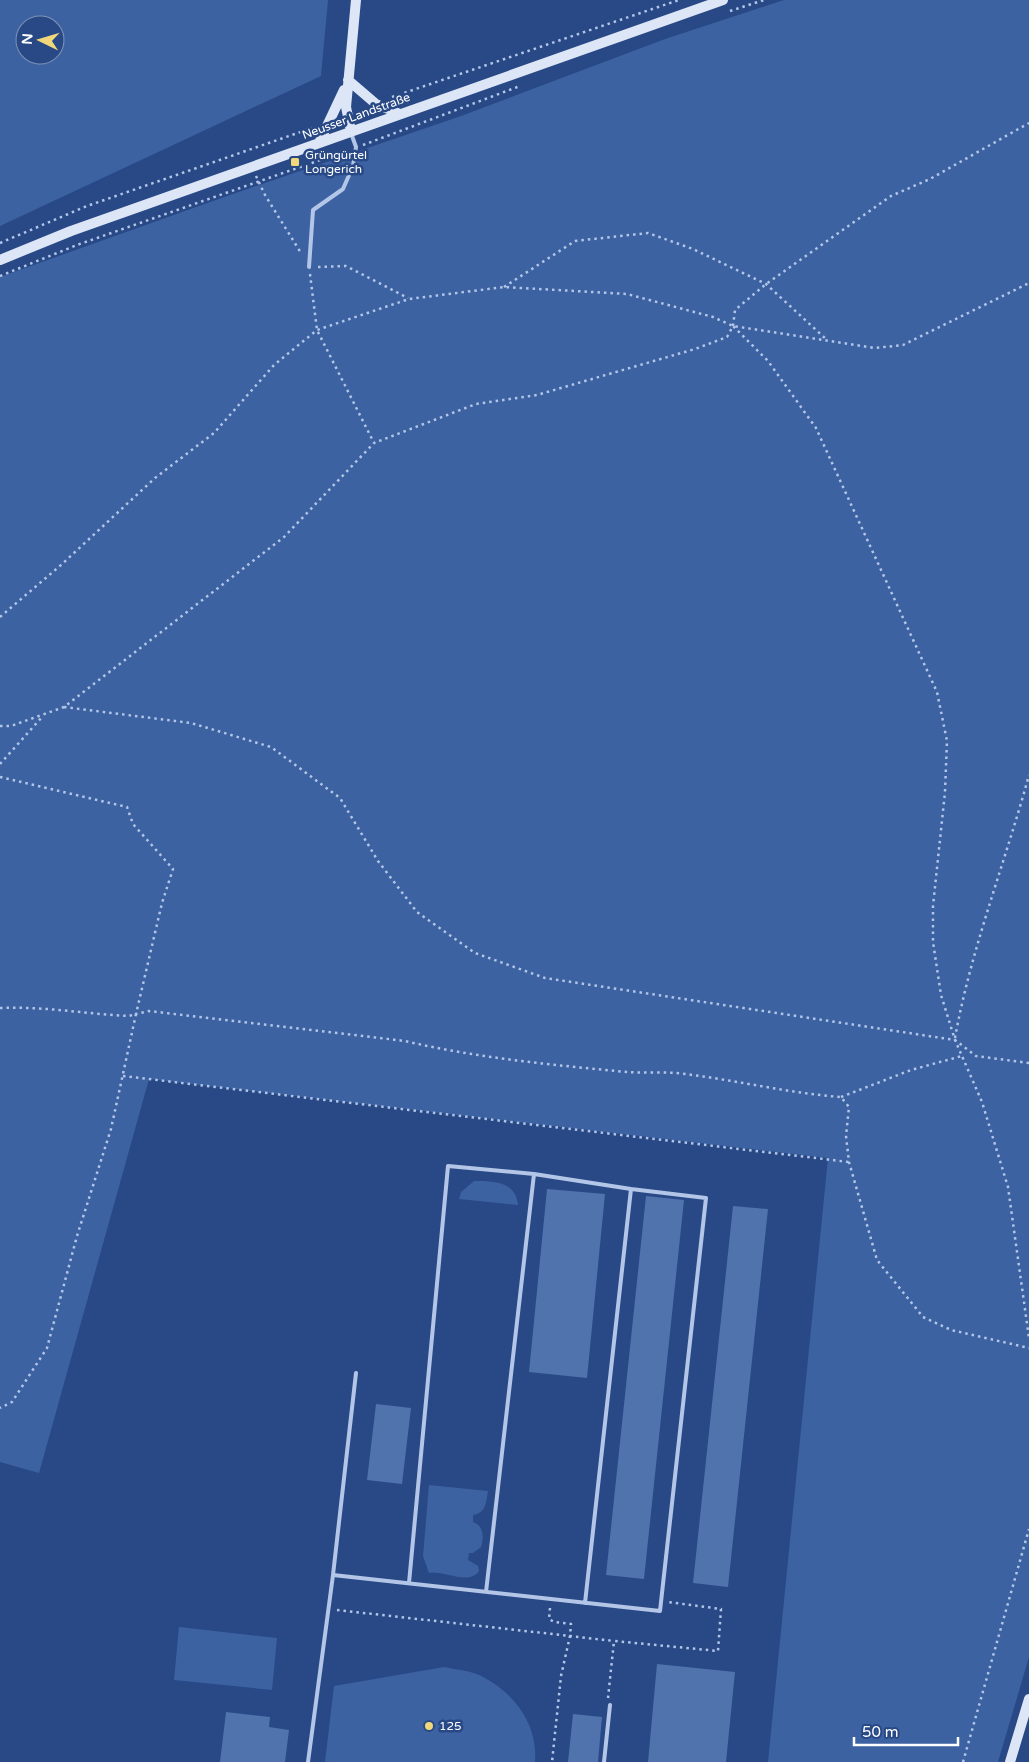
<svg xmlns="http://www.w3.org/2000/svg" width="1029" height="1762" viewBox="0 0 1029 1762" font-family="'Varela Round',sans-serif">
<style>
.green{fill:#3c62a2;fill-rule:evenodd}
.building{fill:#5072ad}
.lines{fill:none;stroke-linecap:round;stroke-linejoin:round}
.path{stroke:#b3c6e8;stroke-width:2.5;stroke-dasharray:2.5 4;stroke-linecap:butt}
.lane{stroke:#b3c6e8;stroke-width:4}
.secondary{stroke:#dde6f7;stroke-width:10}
.poi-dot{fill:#f0d779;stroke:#284986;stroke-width:2}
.labels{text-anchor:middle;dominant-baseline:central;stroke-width:5;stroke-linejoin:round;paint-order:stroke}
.street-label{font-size:12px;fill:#fff;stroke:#284986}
.poi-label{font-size:12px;fill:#fff;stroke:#284986;text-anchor:start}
</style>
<rect width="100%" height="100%" fill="#284986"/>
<path class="green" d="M0 0H328L321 76 0 226ZM25 25H55V55H25Z
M784 0H1029V1657L998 1762H768L828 1158 149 1079 39 1473 0 1462V277L227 196 464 115 665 39Z
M474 1181C493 1181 516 1181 518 1205L459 1199 461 1192Z
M429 1485 488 1491C486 1503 486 1513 473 1515V1522C484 1526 484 1537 481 1547L473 1553H469L468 1560 478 1566 479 1571C469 1586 443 1570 429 1573L423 1556Z
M179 1627 277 1638 272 1690 174 1680Z
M444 1667C457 1670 475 1671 485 1678 516 1695 538 1726 535 1762H325L334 1686Z"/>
<path class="building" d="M547 1189 605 1194 587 1378 529 1372Z
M646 1196 684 1200 644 1579 606 1575Z
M733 1206 768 1209 728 1587 693 1583Z
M376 1404 411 1408 402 1484 367 1480Z
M657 1664 735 1672 726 1762H648Z
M226 1712 270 1717 269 1727 289 1730 285 1762H220Z
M573 1714 602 1717 598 1762H568Z"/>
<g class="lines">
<path class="path" d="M730 11 764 0
M392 97 679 0
M363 145 520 86
M256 176 265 195 301 253
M0 243 87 206 312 128
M318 267 346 266 408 298
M310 274 317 330 374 443
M0 276 77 245 346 151
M504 287 575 241 648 233 693 249 766 284 827 340
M733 326 735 310 766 284 891 196 930 179 1029 123
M0 617 61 565 155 478 214 433 274 365 317 330 409 299 504 287 627 294 713 317 733 326 875 348 903 345 1029 283
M64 707 191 723 271 747 340 798 378 861 417 912 475 953 545 978 955 1040 976 1056 1029 1063
M0 726H11L64 707 284 537 374 443 476 404 537 395 695 349 727 337 733 326 768 361 816 428 937 692 947 741 945 792 933 906V942L941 995 955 1040 982 1102 1008 1187 1029 1338
M0 764 43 716
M0 777 127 807 133 824 173 869 162 903 136 1014 149 1011 405 1041C477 1058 553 1065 627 1072 643 1073 660 1072 676 1073 732 1079 786 1093 841 1097L849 1107 846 1136 849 1162 877 1260 923 1317 951 1330 1029 1348
M0 1008C43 1006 86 1014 129 1016L136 1014 111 1129 77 1236 47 1348 12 1402 0 1408
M955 1038C971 949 1005 863 1029 775
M123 1076 849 1162
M841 1097 911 1070 962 1056
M550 1608 549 1619 554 1622 571 1624 570 1636 614 1641
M337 1610 570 1636 561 1676 552 1762
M608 1698 614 1641 718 1651 721 1609 668 1602
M963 1762 1029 1529"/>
<path class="lane" d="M309 267 313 210 343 189 353 166 356 147 351 133
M356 1373 333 1575C442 1587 551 1599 660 1611L706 1198 631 1189 585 1603
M409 1583 448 1166 534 1174 631 1189
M486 1592 534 1174
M308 1762 333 1575
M604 1762 610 1705"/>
<path class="secondary" d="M348 80 376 104 400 114
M351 131 346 107 356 0
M319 143 344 90
M0 260 71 231 723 0
M1010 1762 1029 1699"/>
</g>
<g class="poi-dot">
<rect x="290" y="157" width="10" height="10" rx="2.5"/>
<circle cx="429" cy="1726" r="5"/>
</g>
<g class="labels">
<g class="street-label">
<text transform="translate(356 116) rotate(-20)">Neusser Landstraße</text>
</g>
<g class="poi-label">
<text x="305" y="155">Grüngürtel<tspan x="305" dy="14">Longerich</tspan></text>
<text x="439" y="1726">125</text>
</g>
</g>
<g transform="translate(40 40) rotate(275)"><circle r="24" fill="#284986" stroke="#7e92b6"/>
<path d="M0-4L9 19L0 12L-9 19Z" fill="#f0d779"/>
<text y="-8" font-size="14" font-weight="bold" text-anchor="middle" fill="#ffffff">N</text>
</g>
<path d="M854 1737v8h104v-8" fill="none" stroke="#ffffff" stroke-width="2.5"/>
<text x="862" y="1737" font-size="15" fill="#ffffff" stroke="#284986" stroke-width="4" paint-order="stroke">50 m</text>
</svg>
